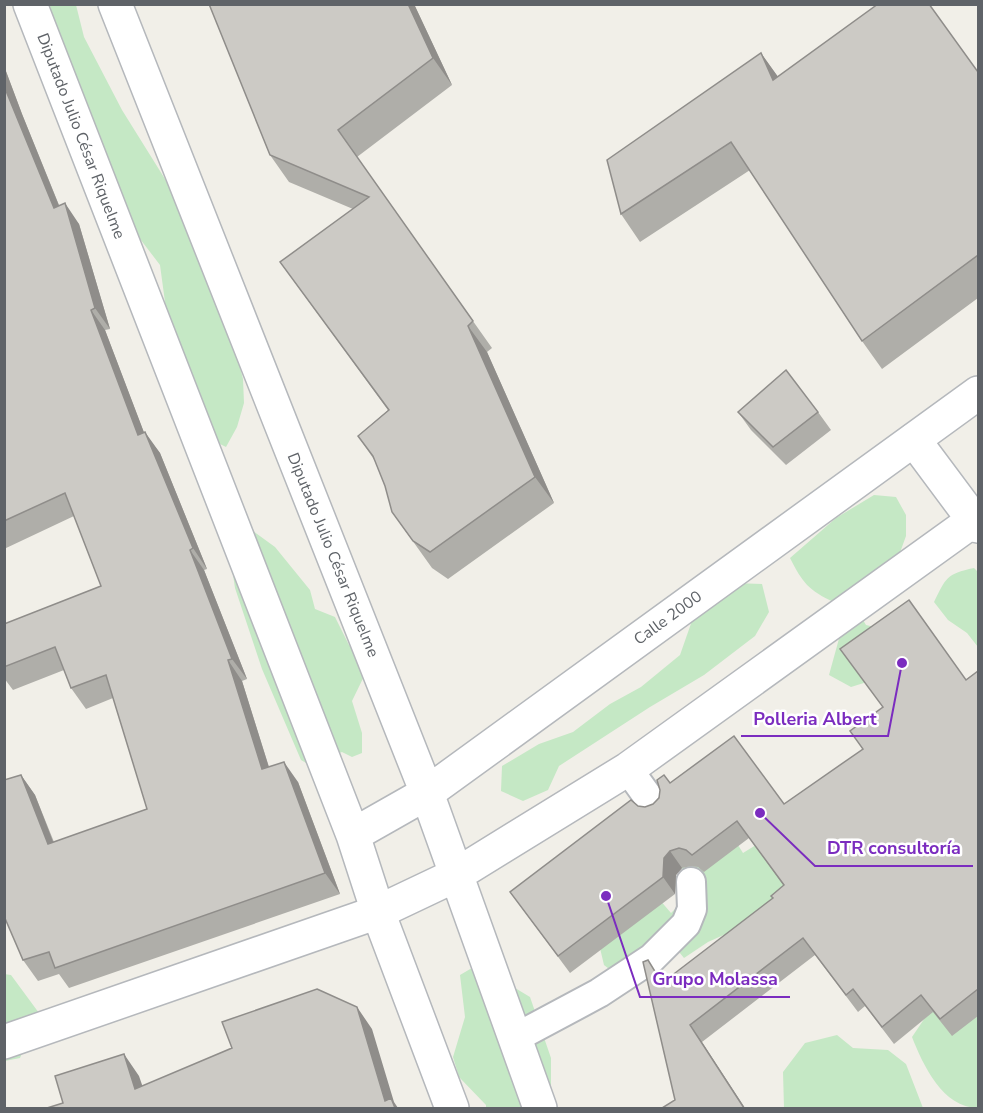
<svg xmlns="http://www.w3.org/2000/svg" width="983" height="1113" viewBox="0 0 983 1113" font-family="'Nunito Sans',sans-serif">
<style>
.green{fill:#c5e8c5}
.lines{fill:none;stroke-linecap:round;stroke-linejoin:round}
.service-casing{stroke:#b5b8bc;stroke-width:32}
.minor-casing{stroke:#b5b8bc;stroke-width:36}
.tertiary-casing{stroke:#b5b8bc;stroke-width:36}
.service{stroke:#fff;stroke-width:28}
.minor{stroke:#fff;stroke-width:33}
.tertiary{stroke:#fff;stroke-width:33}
.wall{fill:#afaea9}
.shaded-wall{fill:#8f8d8a}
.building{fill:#cccac5;stroke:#8f8d8a;stroke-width:1.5}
.labels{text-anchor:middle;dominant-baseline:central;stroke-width:5;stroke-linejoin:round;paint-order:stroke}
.street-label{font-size:16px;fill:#5f6368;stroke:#fff}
.leader{fill:none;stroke:#7b2cbf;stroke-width:2}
.callout-dot{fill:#7b2cbf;stroke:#fff;stroke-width:2}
.callout-label{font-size:18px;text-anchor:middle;font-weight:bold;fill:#7b2cbf;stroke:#fff;stroke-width:5;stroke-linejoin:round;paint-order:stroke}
</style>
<rect width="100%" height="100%" fill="#f1efe8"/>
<path class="green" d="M50 5H76L84 37 122 110 165 179 205 255 232 335 243 379 244 403 237 427 226 447 210 439 168 324 160 265 134 231 58 58Z
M874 495 896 497 906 515V536L898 558 834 602C809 591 802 582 790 558L836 518Z
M249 528 275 547 310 590 315 609 335 617 349 645 370 664 352 701 362 733V753L352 757 342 752 333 755 318 770 301 760 262 669 235 588 232 568Z
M974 568 978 572V647L967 633 948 620 934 602C946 578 946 574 974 568Z
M734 583 762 584 769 612 755 636 704 675 650 707 559 766 548 790 523 801 501 791 502 766 539 744 573 732 610 704 641 687 680 655 694 615Z
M860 615 866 625 879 628 883 677 851 687 829 675 840 635Z
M769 837 793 892 728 933 708 942 684 958 670 941 623 980 604 965 594 923 647 885 671 913 680 904 693 900 678 857 738 845 743 853Z
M477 965 530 997 551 1058V1102L556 1108H486V1105L459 1077 453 1057 465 1017 460 975Z
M4 974 11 975 39 1013 20 1058 5 1061Z
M939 997 978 998V1108C943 1108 923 1065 912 1037Z
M837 1035 853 1048 888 1050 906 1064 923 1108H784L783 1072 805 1043Z"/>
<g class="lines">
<defs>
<path id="service" d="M628 769 656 808
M515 1038 599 993 652 958 686 924 692 909 691 882"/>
<path id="minor" d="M914 440 978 526
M4 1042 378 912"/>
<path id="tertiary" d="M30 4 353 835 378 912 452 1108
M115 4 427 793 540 1108
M353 835 427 793 978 393
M378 912 456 875 628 769 978 517"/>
</defs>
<use href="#service" class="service-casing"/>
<use href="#minor" class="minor-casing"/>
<use href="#tertiary" class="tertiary-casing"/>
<use href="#service" class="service"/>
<use href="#minor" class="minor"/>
<use href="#tertiary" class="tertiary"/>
</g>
<path class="wall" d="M209 4H414L452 85 357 157 492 348 487 352 554 503 448 579 432 568 392 512 385 486 375 461 358 436 388 410 280 262 353 209 289 182 270 155Z
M761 53 778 77 978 72V298L882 369 862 341 750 170 640 242 621 214Z
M4 66 22 114 59 205 79 224 110 329 105 330 144 433 160 453 207 569 204 570 247 679 242 681 269 767 298 782 340 894 69 988 59 974 38 981 23 960 21 775 35 795 54 842 147 809 113 698 86 709 71 688 64 670 13 690 4 678V624L101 586 74 516 4 549Z
M738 412H818L831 430 786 465 751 430Z
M978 671V1016L952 1036 933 1012 894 1044 865 1006 858 1012 815 955 702 1042 675 1100 663 982 773 899 784 886 749 838 704 872 698 867 691 866 682 868 676 875 675 894 570 973 510 892 638 806 645 807 653 804 670 783 784 804Z"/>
<path class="shaded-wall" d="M408 4H414L452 85 433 58Z
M761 53 781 81 773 80Z
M4 66 22 114 68 228 54 208 4 86Z
M65 203 79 224 110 329 95 308Z
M91 310 105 330 153 456 138 435Z
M468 326 487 352 554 503 535 477Z
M145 432 160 453 207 569 193 548Z
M190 550 204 570 247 679 232 659Z
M228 660 242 681 276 790 262 769Z
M284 762 298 782 340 894 325 873Z
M21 775 35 795 62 865 48 844Z
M670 851 682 868 676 875 675 894 663 877 664 858Z
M357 1007 372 1029 394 1102 398 1108H390L385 1101Z
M690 1025 702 1042 745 1108H744Z
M124 1054 139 1076 150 1108 135 1089Z"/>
<path class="building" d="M209 4H408L433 58 338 130 473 321 468 326 535 477 430 552 413 541 392 512 385 486 373 456 358 436 389 410 280 262 369 197 270 155Z
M878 4H929L978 72V255L862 341 731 142 621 214 607 160 761 53 773 80Z
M4 86 54 208 65 203 95 308 91 310 138 435 145 432 193 548 190 550 232 659 228 660 262 769 284 762 325 873 55 968 49 952 23 960 4 916V780L21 775 48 844 147 809 106 675 71 688 55 647 4 667V624L101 586 65 493 4 521Z
M786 370 818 412 773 447 738 412Z
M909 600 966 680 978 671V989L940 1019 921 995 882 1027 853 989 846 995 803 938 690 1025 744 1108H662L675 1100 643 962 648 960 662 983 773 898 771 896 784 885 737 821 692 855 686 850 679 848 670 851 664 858 663 877 558 956 510 892 631 800 638 806 645 807 653 804 659 798 660 790 657 780 664 775 670 783 734 736 784 804 863 749 850 731 883 707 840 649Z
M317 989 357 1007 385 1101 391 1098 395 1108H47L63 1103 55 1076 124 1054 135 1089 232 1048 222 1022Z"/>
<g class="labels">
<g class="street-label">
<text transform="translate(81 136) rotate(69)">Diputado Julio César Riquelme</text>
<text transform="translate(333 555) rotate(68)">Diputado Julio César Riquelme</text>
<text transform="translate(668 618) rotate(-36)">Calle 2000</text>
</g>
</g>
<path class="leader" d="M902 663L888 736H741M760 813L815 866H973M606 896L640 997H790"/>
<g class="callout-dot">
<circle cx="902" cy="663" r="6"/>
<circle cx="760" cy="813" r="6"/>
<circle cx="606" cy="896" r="6"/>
</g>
<g class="callout-label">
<text x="815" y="725">Polleria Albert</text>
<text x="894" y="854">DTR consultoría</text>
<text x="715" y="985">Grupo Molassa</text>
</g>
<rect width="983" height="1113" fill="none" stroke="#5f6368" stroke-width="12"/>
</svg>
